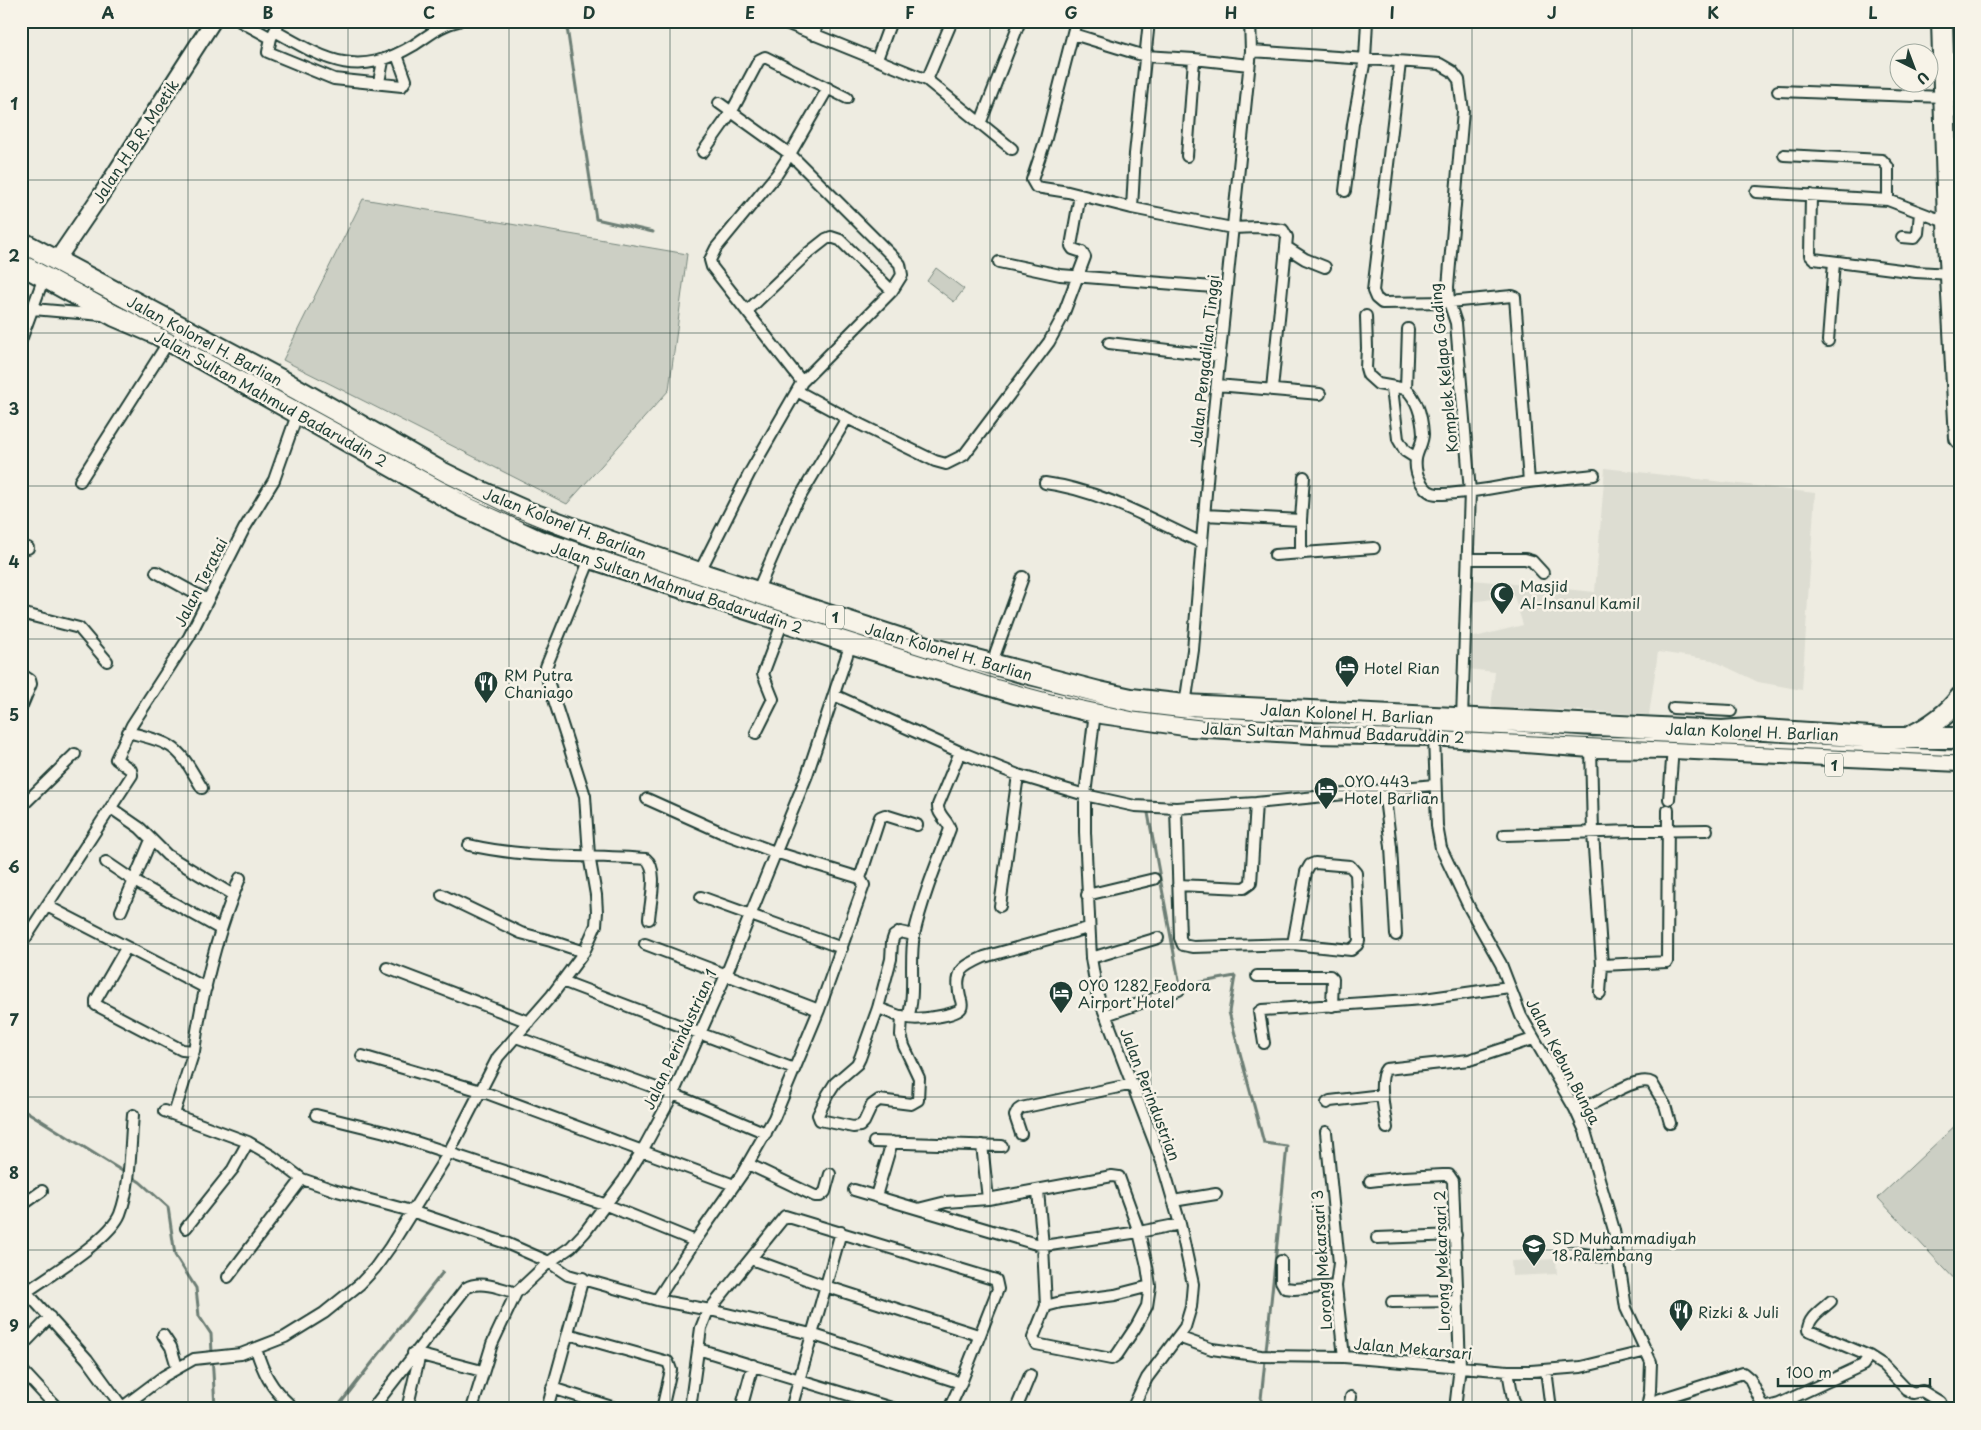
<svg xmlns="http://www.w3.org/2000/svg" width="1981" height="1430" viewBox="0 0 1981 1430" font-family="'Playpen Sans',sans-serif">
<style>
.built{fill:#ddddd2}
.green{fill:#cccfc4;stroke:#76867c}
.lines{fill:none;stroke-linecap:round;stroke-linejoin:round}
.stream{stroke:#6c7e74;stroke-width:3}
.street-casing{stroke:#1f3d34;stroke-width:14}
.secondary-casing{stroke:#1f3d34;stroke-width:19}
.highway-casing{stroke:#1f3d34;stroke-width:24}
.street{stroke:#f7f3e8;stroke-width:10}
.secondary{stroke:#f7f3e8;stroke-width:15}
.highway{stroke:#f7f3e8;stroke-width:20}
.tram{stroke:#1f3d34;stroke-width:1}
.grid{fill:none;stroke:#1f3d34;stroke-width:1;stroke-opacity:0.55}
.labels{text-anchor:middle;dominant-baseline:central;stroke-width:5;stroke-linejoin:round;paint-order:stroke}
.shield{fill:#f7f3e8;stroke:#60746a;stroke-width:1}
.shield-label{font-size:14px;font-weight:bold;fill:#1f3d34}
.street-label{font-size:15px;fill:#1f3d34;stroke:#f7f3e8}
.poi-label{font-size:15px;fill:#1f3d34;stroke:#f7f3e8;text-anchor:start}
.neatline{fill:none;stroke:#1f3d34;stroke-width:2}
.grid-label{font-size:16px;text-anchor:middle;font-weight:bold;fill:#1f3d34}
</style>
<rect width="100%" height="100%" fill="#eeece1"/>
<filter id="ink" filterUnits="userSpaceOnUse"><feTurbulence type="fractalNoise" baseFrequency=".02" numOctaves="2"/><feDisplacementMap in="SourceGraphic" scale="10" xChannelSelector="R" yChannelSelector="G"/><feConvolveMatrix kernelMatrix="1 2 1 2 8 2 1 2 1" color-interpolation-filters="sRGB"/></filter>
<g filter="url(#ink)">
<path class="built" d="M1605 468 1815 493 1802 690 1758 682 1712 660 1658 652 1649 715 1578 710 1491 709 1495 672 1468 669 1471 638 1523 625 1514 596 1471 602 1473 580 1595 592Z
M1556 1259 1557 1274 1512 1276 1511 1261Z"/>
<path class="green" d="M363 199 687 254 669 390 567 504 283 360Z
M936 268 964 289 954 302 927 281Z
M1960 1121V1285L1878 1198Z"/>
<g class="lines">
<path class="stream" d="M566 21 596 219 653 232
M1148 813 1180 986 1235 976 1229 1012 1264 1143 1287 1146 1260 1409
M21 998 24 993
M21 1108 140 1182 168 1207 175 1255 196 1288 199 1316 211 1334 215 1409
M336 1409 443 1272"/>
<defs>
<path id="street" d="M240 21 271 38
M280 21 271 38 268 52 334 79 402 86 406 80 397 55
M781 21 927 80 1012 149
M1076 21 1046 138 1032 180 1036 187 1068 192 1132 208
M1149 21 1135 154 1132 208 1232 228 1258 227 1283 230 1287 237 1272 389
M275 31C328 61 357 79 414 45 428 36 442 24 458 21
M1073 34 1145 56 1194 59 1249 65
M814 35 818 21
M1251 51 1440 64 1452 71 1459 80 1463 111 1448 287 1449 302 1456 323 1470 492 1462 718
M877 59 891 21
M1400 63 1373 291 1376 298 1382 303 1449 302 1512 296 1515 297 1529 482
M927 80 952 21
M379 82 383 61
M1778 91 1944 97
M980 124 1020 21
M703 152 732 111 759 60 765 57 847 98
M1784 155 1882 160 1888 167V200
M1187 156 1194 59
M1345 191 1353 124 1365 59 1367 21
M1756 192 1888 200 1948 223
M1811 195 1810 255 1814 259 1916 272 1951 274
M1902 237 1914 238 1918 233 1920 213
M1286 247 1305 259 1325 267
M999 262 1060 275 1226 288
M21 306 33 309 102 315
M747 311 807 254 826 239 831 237 840 240 892 291
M1366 316 1367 348 1366 368 1368 375 1378 384 1406 389C1418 400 1422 417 1423 434 1423 443 1417 451 1416 459 1414 473 1423 494 1438 494 1469 494 1499 486 1529 482 1550 479 1572 478 1594 475
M21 340 44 277
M1828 341 1834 262
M1109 343 1220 356
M802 382 712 267 710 260 716 248 777 174 790 154 828 88
M1217 385 1320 394
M1392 388 1398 439 1405 451 1416 458
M1406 389 1408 329
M797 391 847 418 935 461 946 464 964 455 1049 342 1062 318 1085 257 1082 252 1073 249 1071 246 1080 195
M80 481 169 341
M1045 483C1100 490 1152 520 1202 543
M1204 515 1301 520
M21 547 28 548
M1301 554V520L1304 477
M1275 555 1374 548
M1468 559H1525L1532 561 1543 573
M156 572 207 600
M699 573 749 474 802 382 892 291 902 275 900 264 790 154 719 103
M757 592 794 507 847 418
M21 613 79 628 107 661
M991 665 1023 577
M21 674 30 680 31 684 21 708
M834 695 960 752 1018 775 1000 906
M1185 705 1193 650 1208 469 1251 51 1250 21
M1673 708 1731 711
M1095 712 1085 795V832L1091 958 1097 993 1162 1162 1180 1224 1193 1284 1191 1307 1185 1327 1147 1378 1132 1409
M128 732C142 736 159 739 170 746 185 755 193 774 202 788
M756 733 773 699 763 674 783 621
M1434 735 1437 826 1441 848 1470 909 1501 964 1521 1016 1575 1109 1585 1131 1614 1230 1626 1308 1651 1362 1650 1391 1647 1409
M1591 747 1593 833 1602 965 1600 993
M1018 775 1085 795 1135 806 1176 808 1256 803 1384 790
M647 799 723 833 775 852 860 878 864 885 819 1010 774 1118 742 1174 695 1241 657 1300
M1669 799 1673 748
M21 807 75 754
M111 808 140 828 167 855 233 895
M1176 808 1180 938 1183 945 1193 947 1293 944 1351 950 1357 945 1359 941 1356 873 1350 866 1315 863 1310 865 1306 872 1293 944
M1504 835 1634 831 1707 830
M469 845C528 859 587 854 646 859 659 869 650 903 649 919
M106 862 134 881 220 929
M860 878 880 817 885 815 917 825
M1178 885 1244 888 1251 883 1256 803
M442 895 521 933 551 941 584 952
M1087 895 1154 879
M701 897 842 948
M47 906 206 988
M121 911 151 840
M1396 935 1391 847 1384 790 1434 785
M645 944 819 1010
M21 945 132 775 131 770 116 759 132 725 189 637 244 529 274 480 298 412
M126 948 96 1000V1005L182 1050 194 1051C202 993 217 933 240 878
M1091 958 1158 938
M1602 965 1667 962 1668 810
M387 968 529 1022
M1257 976H1330L1333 979 1332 1006
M562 981 794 1069
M878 1008C888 1011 898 1017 908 1018 918 1020 956 1016 961 1008 963 1004 961 1001 960 997 954 971 962 967 984 957L1088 928
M1106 1015 1179 990
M902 1016 901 1035 904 1046 919 1078 918 1100 911 1104 879 1100 872 1105 864 1122 860 1126 853 1127 820 1120 818 1115 828 1094 835 1083 857 1064 860 1058 878 1008 891 959 892 942 894 936 900 932 914 935
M908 1018C916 992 909 962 914 935 922 899 937 863 950 829 948 820 937 815 938 805L960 752
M516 1037 673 1094 766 1133
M1264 1043 1259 1012 1262 1010 1424 999 1509 987
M362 1056 481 1091 734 1185
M1327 1103 1330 1101 1382 1095
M1575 1109C1581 1107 1588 1106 1594 1103 1607 1097 1639 1075 1652 1083L1665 1105 1670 1123
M164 1111 248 1142 272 1156 302 1179 337 1191 411 1211 506 1243 549 1262 568 1275 657 1300 710 1310 811 1334 961 1383
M174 1114 194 1051
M316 1115 385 1132 604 1204 695 1241
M1387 1128C1385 1115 1377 1079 1386 1069L1469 1060 1533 1039
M1326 1132 1339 1263 1336 1286 1344 1357
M1021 1134 1015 1116 1018 1110 1021 1108 1133 1084
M874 1142 1002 1146
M982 1145 988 1199
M748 1164 815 1196H820L825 1192 830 1174
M1370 1181 1404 1177 1443 1175H1449L1453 1181 1460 1366 1455 1409
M854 1190 1043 1246 1139 1232 1180 1224
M876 1196 892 1142
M1173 1201 1216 1194
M21 1206 42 1191
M918 1209 946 1202 988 1199 1112 1176 1119 1177 1139 1232 1147 1266 1150 1286 1147 1306 1137 1325 1117 1355 1111 1359 1036 1344 1033 1338 1046 1306 1043 1246 1038 1191
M186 1228 233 1169 248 1142
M1377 1238 1456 1235
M1569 1252 1619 1259
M751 1259 825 1286 978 1335
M1281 1261V1281L1285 1288 1294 1289 1336 1286
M228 1277 302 1179
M21 1286 87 1359 122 1407
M26 1292C50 1275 110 1239 120 1214 131 1185 130 1146 133 1115
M1392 1302 1457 1301
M1046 1306 1061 1302 1115 1295 1150 1286
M568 1334 668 1362 671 1370 662 1409
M163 1335 171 1347 177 1367
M1178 1337 1212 1349 1261 1356 1344 1357 1508 1371H1531L1581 1367 1647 1351
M21 1347 50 1317
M256 1349C263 1372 271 1388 289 1404
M698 1349 895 1409
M413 1353 482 1371
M1869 1356 1883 1365 1906 1389 1913 1393 1922 1391 1940 1402 1939 1409
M21 1369 58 1409
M1546 1370 1551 1409
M1508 1371 1513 1399 1518 1409
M552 1388 618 1409
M1648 1403 1743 1373 1750 1379 1764 1408 1779 1404 1863 1365 1869 1356 1808 1330C1808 1317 1823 1309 1831 1301
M120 1409 164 1376 194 1359 241 1354 285 1337 324 1313 360 1284 375 1268 390 1247 448 1154 498 1057 552 995 584 952 596 925 597 912 596 895 589 855 585 796 548 681 546 667 590 559
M372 1409 466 1288C480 1280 501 1288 516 1293
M407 1409 420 1354
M472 1409 492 1344 516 1293 549 1262 571 1247 585 1232 624 1180 642 1151 673 1094 726 975 807 775 851 643
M547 1409 583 1278
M690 1409 701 1328 707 1313 785 1216 996 1280 998 1289 961 1383 949 1409
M741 1409 753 1365
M791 1409 841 1232
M1016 1409 1030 1375
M1349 1409 1351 1397"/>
<path id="secondary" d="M56 261 103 192 213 21"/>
<path id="highway" d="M1942 21 1948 223 1960 438
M21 242 279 379 439 471 473 488 527 512 699 573 926 647 1099 692 1131 699 1185 705 1722 731 1749 729 1885 738H1960
M21 264 115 316 157 334 461 505 539 541 851 643 1015 693 1095 712 1191 726 1312 733 1434 735 1591 747 1673 748 1960 761
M1911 736C1930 727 1947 715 1960 698"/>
</defs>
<use href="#street" class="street-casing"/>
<use href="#secondary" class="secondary-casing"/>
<use href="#highway" class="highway-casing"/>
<use href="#street" class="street"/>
<use href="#secondary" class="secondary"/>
<use href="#highway" class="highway"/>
<path class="tram" d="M21 253 293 399 442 481 511 515 582 544 752 602 999 680 1051 694 1134 712 1234 724 1363 728 1960 756"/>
</g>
</g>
<path class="grid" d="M188 21V1409M348 21V1409M509 21V1409M670 21V1409M830 21V1409M990 21V1409M1151 21V1409M1312 21V1409M1472 21V1409M1632 21V1409M1793 21V1409M21 180H1960M21 333H1960M21 486H1960M21 639H1960M21 791H1960M21 944H1960M21 1097H1960M21 1250H1960"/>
<defs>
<symbol id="mosque-pin" viewBox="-11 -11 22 30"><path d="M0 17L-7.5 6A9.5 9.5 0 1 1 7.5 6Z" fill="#1f3d34" stroke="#f7f3e8"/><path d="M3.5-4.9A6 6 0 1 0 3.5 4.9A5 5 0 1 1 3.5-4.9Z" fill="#fff"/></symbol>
<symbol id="hotel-pin" viewBox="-11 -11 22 30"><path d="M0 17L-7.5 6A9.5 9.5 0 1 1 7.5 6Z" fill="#1f3d34" stroke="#f7f3e8"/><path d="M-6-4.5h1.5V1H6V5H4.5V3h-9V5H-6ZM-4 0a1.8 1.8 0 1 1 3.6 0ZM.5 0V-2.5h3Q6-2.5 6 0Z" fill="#fff"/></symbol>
<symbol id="restaurant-pin" viewBox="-11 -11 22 30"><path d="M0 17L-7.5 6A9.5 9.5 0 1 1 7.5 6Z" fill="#1f3d34" stroke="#f7f3e8"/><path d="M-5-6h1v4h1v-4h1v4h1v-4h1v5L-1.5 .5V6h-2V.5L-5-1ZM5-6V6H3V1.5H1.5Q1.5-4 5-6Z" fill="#fff"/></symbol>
<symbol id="school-pin" viewBox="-11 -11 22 30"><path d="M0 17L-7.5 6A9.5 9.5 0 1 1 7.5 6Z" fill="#1f3d34" stroke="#f7f3e8"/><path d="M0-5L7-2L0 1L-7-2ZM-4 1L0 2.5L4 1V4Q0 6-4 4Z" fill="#fff"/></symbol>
</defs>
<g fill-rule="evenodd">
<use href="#mosque-pin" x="1488" y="580" width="28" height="38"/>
<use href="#hotel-pin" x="1333" y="653" width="28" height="38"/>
<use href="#restaurant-pin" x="472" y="669" width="28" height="38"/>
<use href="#hotel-pin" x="1312" y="775" width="28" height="38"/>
<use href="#hotel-pin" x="1047" y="979" width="28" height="38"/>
<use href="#school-pin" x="1520" y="1232" width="28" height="38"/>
<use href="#restaurant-pin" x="1667" y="1297" width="28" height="38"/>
</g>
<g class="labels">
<g class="shield">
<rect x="826" y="605.5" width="18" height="23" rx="4"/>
<rect x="1825" y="753.5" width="18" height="23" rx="4"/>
</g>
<g class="shield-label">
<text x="835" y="617">1</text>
<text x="1834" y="765">1</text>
</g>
<g class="street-label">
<text transform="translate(135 141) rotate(-57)">Jalan H.B.R. Moetik</text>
<text transform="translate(205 340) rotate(28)">Jalan Kolonel H. Barlian</text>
<text transform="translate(1204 361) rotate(-84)">Jalan Pengadilan Tinggi</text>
<text transform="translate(1443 368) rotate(-96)">Komplek Kelapa Gading</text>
<text transform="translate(271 398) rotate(29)">Jalan Sultan Mahmud Badaruddin 2</text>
<text transform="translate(565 523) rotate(21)">Jalan Kolonel H. Barlian</text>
<text transform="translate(200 582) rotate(-63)">Jalan Teratai</text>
<text transform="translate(677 587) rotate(18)">Jalan Sultan Mahmud Badaruddin 2</text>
<text transform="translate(949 651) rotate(16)">Jalan Kolonel H. Barlian</text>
<text transform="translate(1347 713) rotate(3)">Jalan Kolonel H. Barlian</text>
<text transform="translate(1752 731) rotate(2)">Jalan Kolonel H. Barlian</text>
<text transform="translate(1333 732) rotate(2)">Jalan Sultan Mahmud Badaruddin 2</text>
<text transform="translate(679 1039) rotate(-65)">Jalan Perindustrian 1</text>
<text transform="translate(1564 1061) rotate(62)">Jalan Kebun Bunga</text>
<text transform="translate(1151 1094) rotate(69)">Jalan Perindustrian</text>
<text transform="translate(1321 1260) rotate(-94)">Lorong Mekarsari 3</text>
<text transform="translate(1441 1261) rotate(-92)">Lorong Mekarsari 2</text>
<text transform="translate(1413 1348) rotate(5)">Jalan Mekarsari</text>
</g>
<g class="poi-label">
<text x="1520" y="585">Masjid<tspan x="1520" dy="17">Al-Insanul Kamil</tspan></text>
<text x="1364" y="667">Hotel Rian</text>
<text x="504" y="674">RM Putra<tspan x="504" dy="17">Chaniago</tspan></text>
<text x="1344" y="780">OYO 443<tspan x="1344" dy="17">Hotel Barlian</tspan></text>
<text x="1078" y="984">OYO 1282 Feodora<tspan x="1078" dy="17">Airport Hotel</tspan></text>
<text x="1552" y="1237">SD Muhammadiyah<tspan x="1552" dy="17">18 Palembang</tspan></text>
<text x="1698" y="1311">Rizki &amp; Juli</text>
</g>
</g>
<rect width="1981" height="1430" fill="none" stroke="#f7f3e8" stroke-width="55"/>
<g transform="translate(1914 68) rotate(138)"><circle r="24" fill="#f7f3e8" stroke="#a1aaa0"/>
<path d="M0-4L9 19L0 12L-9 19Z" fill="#1f3d34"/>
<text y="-8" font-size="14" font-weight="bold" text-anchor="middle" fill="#1f3d34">U</text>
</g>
<path d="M1778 1378v8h152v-8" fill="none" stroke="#1f3d34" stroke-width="2.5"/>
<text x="1786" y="1378" font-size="15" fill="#1f3d34" stroke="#f7f3e8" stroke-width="4" paint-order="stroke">100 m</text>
<rect x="28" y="28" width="1926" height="1374" class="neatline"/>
<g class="grid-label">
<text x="108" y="19">A</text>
<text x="268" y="19">B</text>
<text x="429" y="19">C</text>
<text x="589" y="19">D</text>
<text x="750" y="19">E</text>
<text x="910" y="19">F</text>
<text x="1071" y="19">G</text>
<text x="1231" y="19">H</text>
<text x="1392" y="19">I</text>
<text x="1552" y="19">J</text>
<text x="1713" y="19">K</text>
<text x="1873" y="19">L</text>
<text x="14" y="110">1</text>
<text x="14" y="262">2</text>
<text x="14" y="415">3</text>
<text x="14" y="568">4</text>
<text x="14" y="721">5</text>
<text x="14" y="873">6</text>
<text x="14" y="1026">7</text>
<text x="14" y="1179">8</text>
<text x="14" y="1332">9</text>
</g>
</svg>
